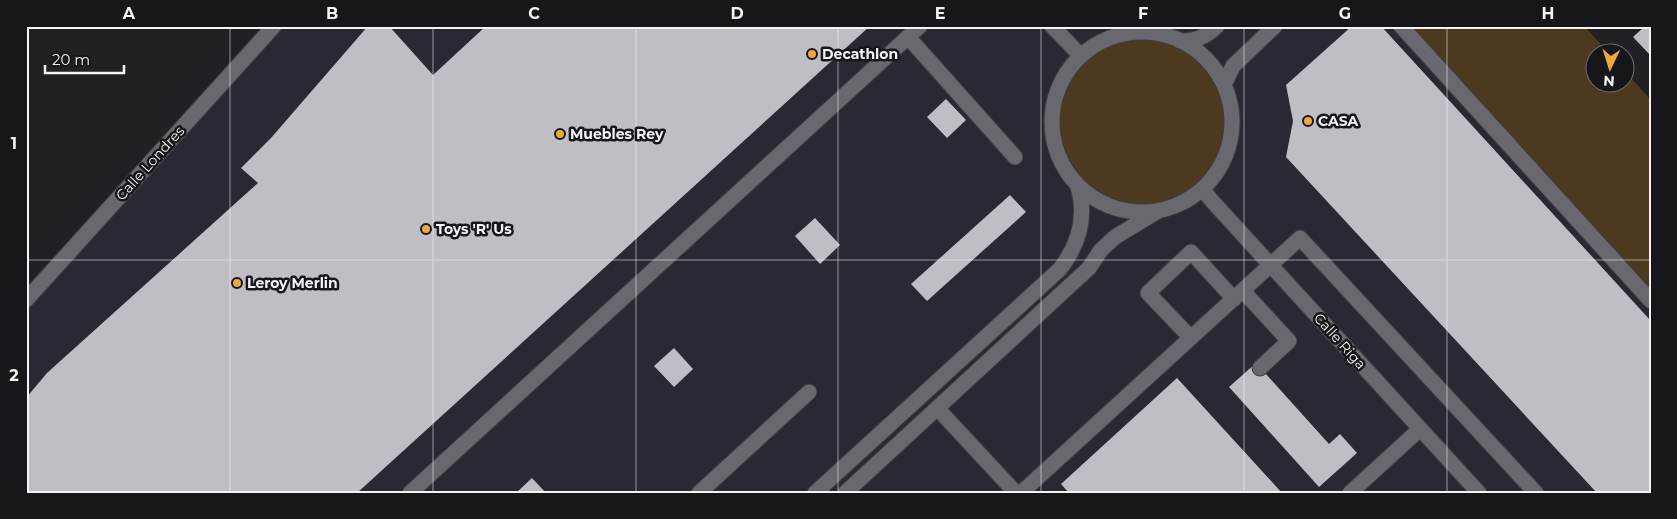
<svg xmlns="http://www.w3.org/2000/svg" width="1677" height="519" viewBox="0 0 1677 519" font-family="Montserrat,sans-serif">
<style>
.built{fill:#2a2933}
.green{fill:#4d3920}
.building{fill:#bfbec5}
.lines{fill:none;stroke-linecap:round;stroke-linejoin:round}
.minor-casing{stroke:#3d3d41;stroke-width:17}
.minor{stroke:#69686e;stroke-width:15}
.grid{fill:none;stroke:#f4f4f7;stroke-width:1;stroke-opacity:0.55}
.poi-dot{fill:#efa73e;stroke:#17171b;stroke-width:2}
.labels{text-anchor:middle;dominant-baseline:central;stroke-width:5;stroke-linejoin:round;paint-order:stroke}
.poi-label{font-size:14px;font-weight:bold;fill:#f4f4f7;stroke:#17171b;text-anchor:start}
.street-label{font-size:14px;fill:#f4f4f7;stroke:#17171b}
.neatline{fill:none;stroke:#f4f4f7;stroke-width:2}
.grid-label{font-size:16px;text-anchor:middle;font-weight:bold;fill:#f4f4f7}
</style>
<rect width="100%" height="100%" fill="#212025"/>
<path class="built" d="M274 26H1401L1651 301V493H26V300Z"/>
<path class="green" d="M1410 26H1584L1608 52H1594V82H1624L1625 71 1651 100V291Z
M1052 122a90 90 0 1 1 180 0a90 90 0 1 1-180 0Z"/>
<path class="building" d="M368 26H389L433 75 486 26H870L357 493H26V398L47 373 258 183 241 168 271 138Z
M1352 26H1381L1651 321V493H1597L1286 157 1293 121 1286 85Z
M1645 26H1651V56L1633 37Z
M946 99 966 120 947 138 927 117Z
M1010 195 1026 212 927 301 911 284Z
M815 218 840 245 820 264 795 236Z
M674 348 693 369 674 387 654 366Z
M1256 363 1329 444 1340 434 1357 453 1319 487 1229 387Z
M1177 378 1282 493H1069L1061 484Z
M532 478 546 493H516Z"/>
<g class="lines">
<defs>
<path id="minor" d="M1052 26 1081 56
M1401 26 1651 301
M1052 122a90 90 0 1 1 180 0a90 90 0 1 1-180 0Z
M908 37 1015 157
M1180 41C1196 41 1206 37 1217 26
M1224 85 1233 66 1275 26
M1202 189 1213 202 1479 493
M1243 291 1289 341 1260 368
M26 300 274 26
M1191 338 1148 293 1191 252 1234 299
M937 408 1016 493
M410 493 920 26
M699 493 809 392
M815 493 1060 269C1080 243 1087 214 1077 184
M845 493 1089 268 1101 250 1115 237 1158 211
M1021 493 1300 238 1536 493
M1350 493 1420 429"/>
</defs>
<use href="#minor" class="minor-casing"/>
<use href="#minor" class="minor"/>
</g>
<path class="grid" d="M230 26V493M433 26V493M636 26V493M838 26V493M1041 26V493M1244 26V493M1447 26V493M26 260H1651"/>
<g class="poi-dot">
<circle cx="812" cy="54" r="5"/>
<circle cx="1308" cy="121" r="5"/>
<circle cx="560" cy="134" r="5"/>
<circle cx="426" cy="229" r="5"/>
<circle cx="237" cy="283" r="5"/>
</g>
<g class="labels">
<g class="poi-label">
<text x="822" y="54">Decathlon</text>
<text x="1318" y="121">CASA</text>
<text x="570" y="134">Muebles Rey</text>
<text x="436" y="229">Toys 'R' Us</text>
<text x="247" y="283">Leroy Merlin</text>
</g>
<g class="street-label">
<text transform="translate(150 163) rotate(-48)">Calle Londres</text>
<text transform="translate(1340 341) rotate(48)">Calle Riga</text>
</g>
</g>
<rect width="1677" height="519" fill="none" stroke="#17171b" stroke-width="55"/>
<g transform="translate(1610 68) rotate(184)"><circle r="24" fill="#17171b" stroke="#6f6f73"/>
<path d="M0-4L9 19L0 12L-9 19Z" fill="#efa73e"/>
<text y="-8" font-size="14" font-weight="bold" text-anchor="middle" fill="#f4f4f7">N</text>
</g>
<path d="M45 65v8h79v-8" fill="none" stroke="#f4f4f7" stroke-width="2.5"/>
<text x="52" y="65" font-size="15" fill="#f4f4f7" stroke="#17171b" stroke-width="4" paint-order="stroke">20 m</text>
<rect x="28" y="28" width="1622" height="464" class="neatline"/>
<g class="grid-label">
<text x="129" y="19">A</text>
<text x="332" y="19">B</text>
<text x="534" y="19">C</text>
<text x="737" y="19">D</text>
<text x="940" y="19">E</text>
<text x="1143" y="19">F</text>
<text x="1345" y="19">G</text>
<text x="1548" y="19">H</text>
<text x="14" y="149">1</text>
<text x="14" y="381">2</text>
</g>
</svg>
